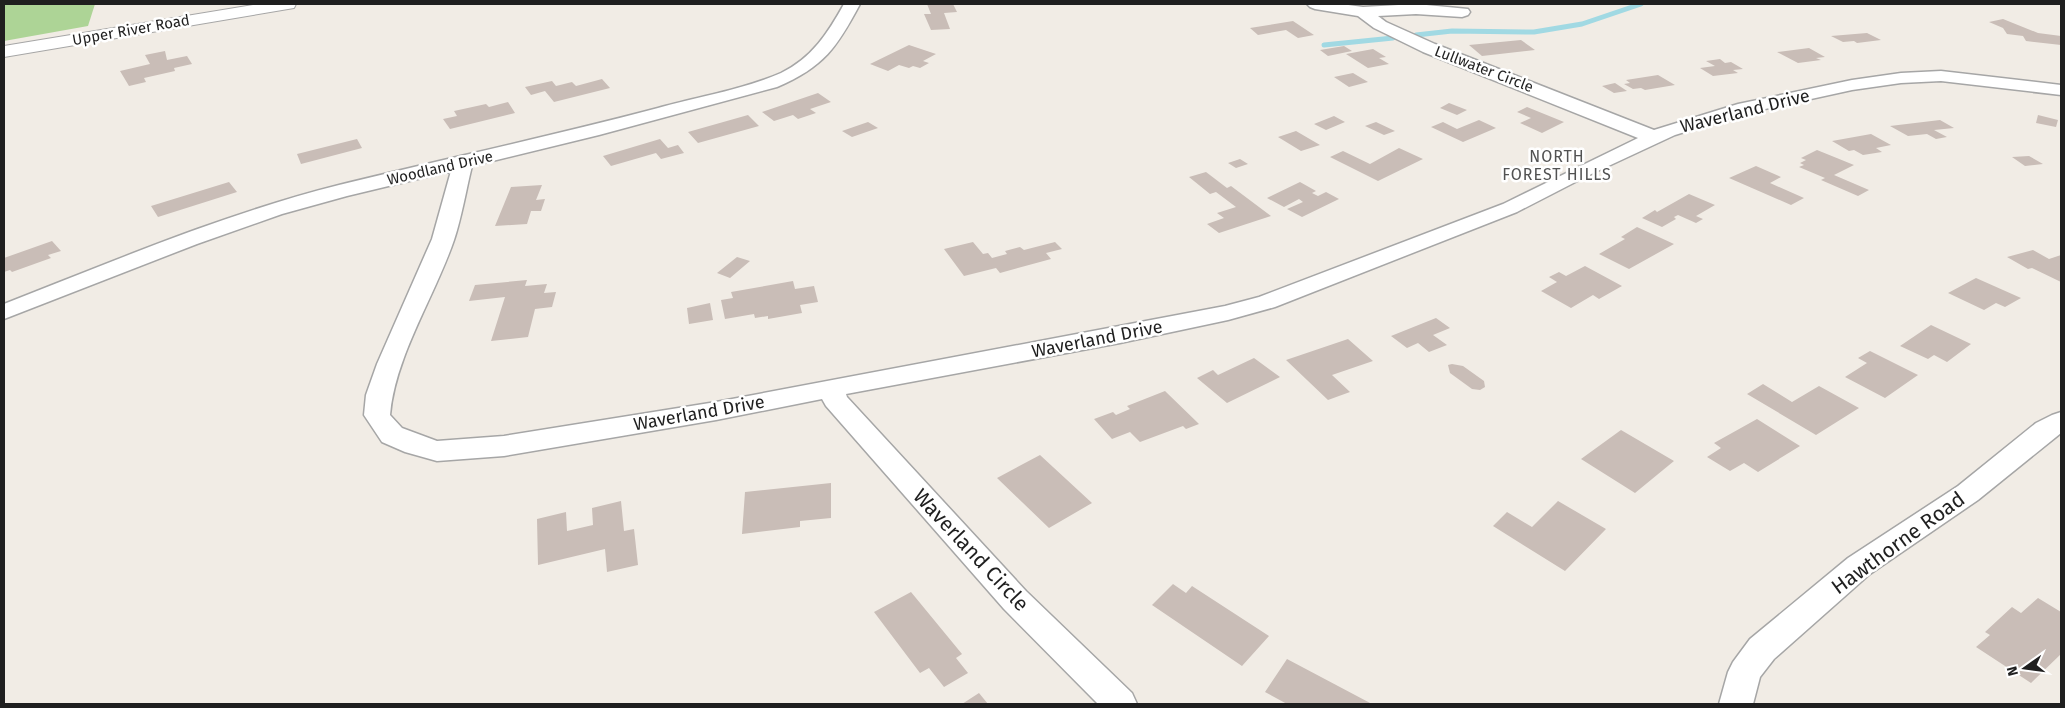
<svg xmlns="http://www.w3.org/2000/svg" width="2065" height="708" viewBox="0 0 2065 708" font-family="'Fira Sans',sans-serif">
<style>
.forest{fill:#add496}
.lines{fill:none;stroke-linecap:round;stroke-linejoin:round}
.stream{stroke:#a1d9e3;stroke-width:5}
.building{fill:#c9bdb7}
.minor-casing{stroke:#a6a6a6;stroke-width:3}
.tertiary-casing{stroke:#a6a6a6;stroke-width:2}
.minor{fill:#fff;fill-rule:evenodd}
.tertiary{fill:#fff;fill-rule:evenodd}
.labels{text-anchor:middle;dominant-baseline:central;stroke-width:5;stroke-linejoin:round;paint-order:stroke}
.far-street-label{font-size:15px;fill:#1f1f1f;stroke:#fff}
.far-neighbourhood-label{font-size:16px;letter-spacing:1px;fill:#525252;stroke:#fff}
.street-label{font-size:18px;fill:#1f1f1f;stroke:#fff}
.near-street-label{font-size:21px;fill:#1f1f1f;stroke:#fff}
</style>
<rect width="100%" height="100%" fill="#f1ece5"/>
<path class="forest" d="M4 4H95L88 26 4 41Z"/>
<g class="lines">
<path class="stream" d="M1416 35 1452 31 1534 32 1582 24 1641 4
M1324 45 1393 38"/>
</g>
<path class="building" d="M927 4H953L957 12 944 13 950 29 931 30 924 14H931Z
M2003 19 2038 33 2061 36V45L2026 41 2023 36 2007 34 2003 28 1989 22Z
M1293 21 1314 35 1298 38 1286 30 1258 35 1250 28Z
M1867 33 1881 40 1857 43 1854 41 1843 42 1831 36Z
M1521 40 1535 50 1482 56 1469 45Z
M909 45 936 54 923 61 929 63 920 68 913 66 909 68 899 65 888 71 870 64Z
M1344 46 1352 51 1328 56 1320 50Z
M1809 48 1825 57 1816 58 1821 60 1798 63 1777 52Z
M1373 49 1386 57 1379 58 1389 64 1368 68 1346 54Z
M165 51 167 60 187 56 192 64 174 68 175 71 144 78 146 82 129 86 120 71 150 64 145 55Z
M1720 59 1725 63 1731 62 1743 69 1733 70 1738 73 1713 76 1700 68 1715 66 1706 61Z
M1353 73 1368 82 1349 87 1334 77Z
M1658 75 1675 85 1645 90 1641 88 1633 89 1624 84 1630 83 1626 80Z
M602 79 610 88 554 102 545 91 531 95 525 87 552 81 556 86 572 82 576 86Z
M1615 83 1627 91 1614 93 1602 86Z
M818 93 831 102 810 109 816 113 798 119 793 115 774 121 762 112Z
M508 102 515 113 450 129 443 119 457 116 454 111 486 104 489 107Z
M1449 103 1467 110 1457 115 1440 108Z
M1527 107 1564 122 1542 133 1520 123 1531 118 1517 112Z
M748 115 759 126 698 143 688 132Z
M2038 115 2058 120 2056 127 2036 123Z
M1334 116 1345 122 1326 130 1314 124Z
M1479 120 1496 128 1463 142 1431 127 1443 122 1457 129Z
M1940 120 1954 128 1934 130 1947 137 1936 139 1927 134 1908 136 1890 126Z
M868 122 878 128 852 137 842 131Z
M1376 122 1395 131 1384 135 1365 126Z
M1296 131 1320 145 1301 151 1278 137Z
M1871 134 1891 145 1876 148 1882 152 1863 155 1854 150 1849 151 1832 141Z
M357 139 362 148 301 164 297 154Z
M660 139 668 148 678 145 684 153 661 159 656 153 611 166 603 156Z
M1399 148 1423 159 1378 181 1330 157 1343 151 1370 164Z
M1817 150 1854 165 1834 175 1869 190 1858 196 1821 180 1825 178 1799 167 1804 165 1800 163 1806 160 1801 158Z
M2029 156 2043 164 2025 166 2012 157Z
M1240 159 1248 164 1236 168 1228 163Z
M1756 166 1781 177 1770 183 1804 198 1791 205 1729 178Z
M1206 172 1227 188 1231 186 1271 216 1219 233 1207 224 1224 218 1217 213 1236 207 1216 192 1210 194 1189 177Z
M229 182 237 192 158 217 151 206Z
M1300 182 1316 191 1312 193 1318 196 1326 192 1339 199 1302 217 1287 209 1303 202 1299 199 1284 207 1267 198Z
M542 185 536 200 545 199 541 211H531L527 224 495 226 511 187Z
M1689 194 1715 205 1696 216 1703 219 1696 223 1678 215 1674 217 1676 219 1662 227 1642 218 1655 210 1657 212Z
M1637 227 1674 244 1629 269 1599 254 1625 239 1621 237Z
M52 241 61 251 48 255 51 258 12 272 10 270 4 272V258Z
M973 242 983 254 988 253 992 258 1007 254 1005 251 1020 247 1024 250 1055 242 1062 249 1046 253 1051 259 1000 273 996 268 964 276 944 249Z
M2033 250 2049 259 2061 255V282L2032 268 2028 269 2007 257Z
M737 257 750 261 730 278 717 273Z
M1585 266 1622 286 1599 299 1593 295 1571 308 1541 291 1557 282 1549 277 1559 272 1566 276Z
M1976 278 2021 298 2005 307 1996 303 1984 310 1948 293Z
M527 280 525 286 547 284 544 293 556 292 552 307 535 309 528 337 491 341 505 297 469 301 475 285Z
M793 281 795 289 814 286 818 302 800 305 802 313 768 319V316L755 318 754 314 725 319 721 300 733 298 731 292Z
M710 303 713 320 689 324 687 308Z
M1436 318 1450 328 1433 335 1447 345 1429 352 1418 343 1407 348 1391 336Z
M1931 325 1971 344 1947 362 1934 355 1928 359 1900 346Z
M1348 339 1373 361 1332 375 1350 392 1328 400 1286 360Z
M1870 351 1918 375 1885 398 1845 377 1867 363 1858 358Z
M1254 358 1280 377 1227 403 1197 378 1213 370 1218 375Z
M1452 364 1463 366 1484 381 1485 387 1480 390 1472 389 1450 373 1448 365Z
M1763 384 1792 402 1819 386 1859 408 1816 435 1747 394Z
M1165 391 1199 424 1186 429 1183 426 1140 442 1130 432 1112 439 1094 419 1113 412 1116 415 1130 409 1127 406Z
M1757 419 1800 446 1758 472 1744 463 1730 471 1707 457 1721 448 1714 443Z
M1621 430 1674 461 1635 493 1581 459Z
M1040 455 1092 503 1049 528 997 478Z
M831 483V518L800 521V527L742 534 745 492Z
M621 501 624 531 634 529 638 565 607 572 605 549 538 565 537 519 566 512 567 531 593 525 592 508Z
M1558 501 1606 529 1565 571 1493 526 1507 512 1532 527Z
M1173 584 1186 593 1192 586 1269 636 1242 666 1152 605Z
M911 592 962 654 956 658 968 673 944 687 929 668 920 673 874 612Z
M2038 598 2061 612V654L2031 683 1976 647 1990 635 1985 632 2012 607 2021 613Z
M1287 659 1372 704H1287L1265 692Z
M979 693 988 704H962Z"/>
<g class="lines">
<defs>
<path id="minor" d="M844 4H860C837 47 824 67 777 87L599 135 472 166C466 190 462 216 454 240 435 296 395 356 390 415L402 428 437 441 504 436 716 402 1225 306 1259 297 1503 204 1638 138 1423 52 1374 28 1358 16 1315 9 1310 7 1307 4H1341L1363 7 1416 4 1468 9 1470 12 1468 15 1462 17 1416 14 1378 16 1386 22 1435 44 1654 130 1738 104 1852 80 1901 73 1941 71 2061 85V95L1941 81 1901 83 1852 90 1742 114 1675 135 1587 176 1517 212 1275 307 1228 320 1120 343 846 394 847 397 1026 591 1132 693 1137 704H1098L1004 609 826 406 822 399 716 420 504 456 437 461 405 452 382 442 364 415 366 395 377 364 432 239 451 171 347 196 282 214 197 244 4 319V304C114 261 224 214 339 185 445 159 552 136 658 108 697 97 745 89 781 73 812 58 828 33 844 4Z
M2061 412V433L1978 500 1870 574 1774 659 1760 677 1753 704H1719L1728 672 1733 662 1750 639 1848 558 1958 486 2036 423 2052 415Z"/>
<path id="tertiary" d="M259 4H296L294 8 288 9 4 57V46Z"/>
</defs>
<use href="#minor" class="minor-casing"/>
<use href="#tertiary" class="tertiary-casing"/>
<use href="#minor" class="minor"/>
<use href="#tertiary" class="tertiary"/>
</g>
<g class="labels">
<g class="far-street-label">
<text transform="translate(131 30) rotate(-10)">Upper River Road</text>
<text transform="translate(1484 69) rotate(21)">Lullwater Circle</text>
<text transform="translate(440 168) rotate(-13)">Woodland Drive</text>
</g>
<g class="far-neighbourhood-label">
<text x="1557" y="156">NORTH<tspan x="1557" dy="18">FOREST HILLS</tspan></text>
</g>
<g class="street-label">
<text transform="translate(1745 111) rotate(-14)">Waverland Drive</text>
<text transform="translate(1097 339) rotate(-11)">Waverland Drive</text>
<text transform="translate(699 413) rotate(-10)">Waverland Drive</text>
</g>
<g class="near-street-label">
<text transform="translate(1898 543) rotate(-36)">Hawthorne Road</text>
<text transform="translate(971 550) rotate(47)">Waverland Circle</text>
</g>
</g>
<rect width="2065" height="708" fill="none" stroke="#1f1f1f" stroke-width="10"/>
<g transform="translate(2025 668) rotate(256)" stroke="#ffffff" stroke-width="4" paint-order="stroke">
<path d="M0-4L9 19L0 12L-9 19Z" fill="#1f1f1f"/>
<text y="-8" font-size="14" font-weight="bold" text-anchor="middle" fill="#1f1f1f">N</text>
</g>
</svg>
